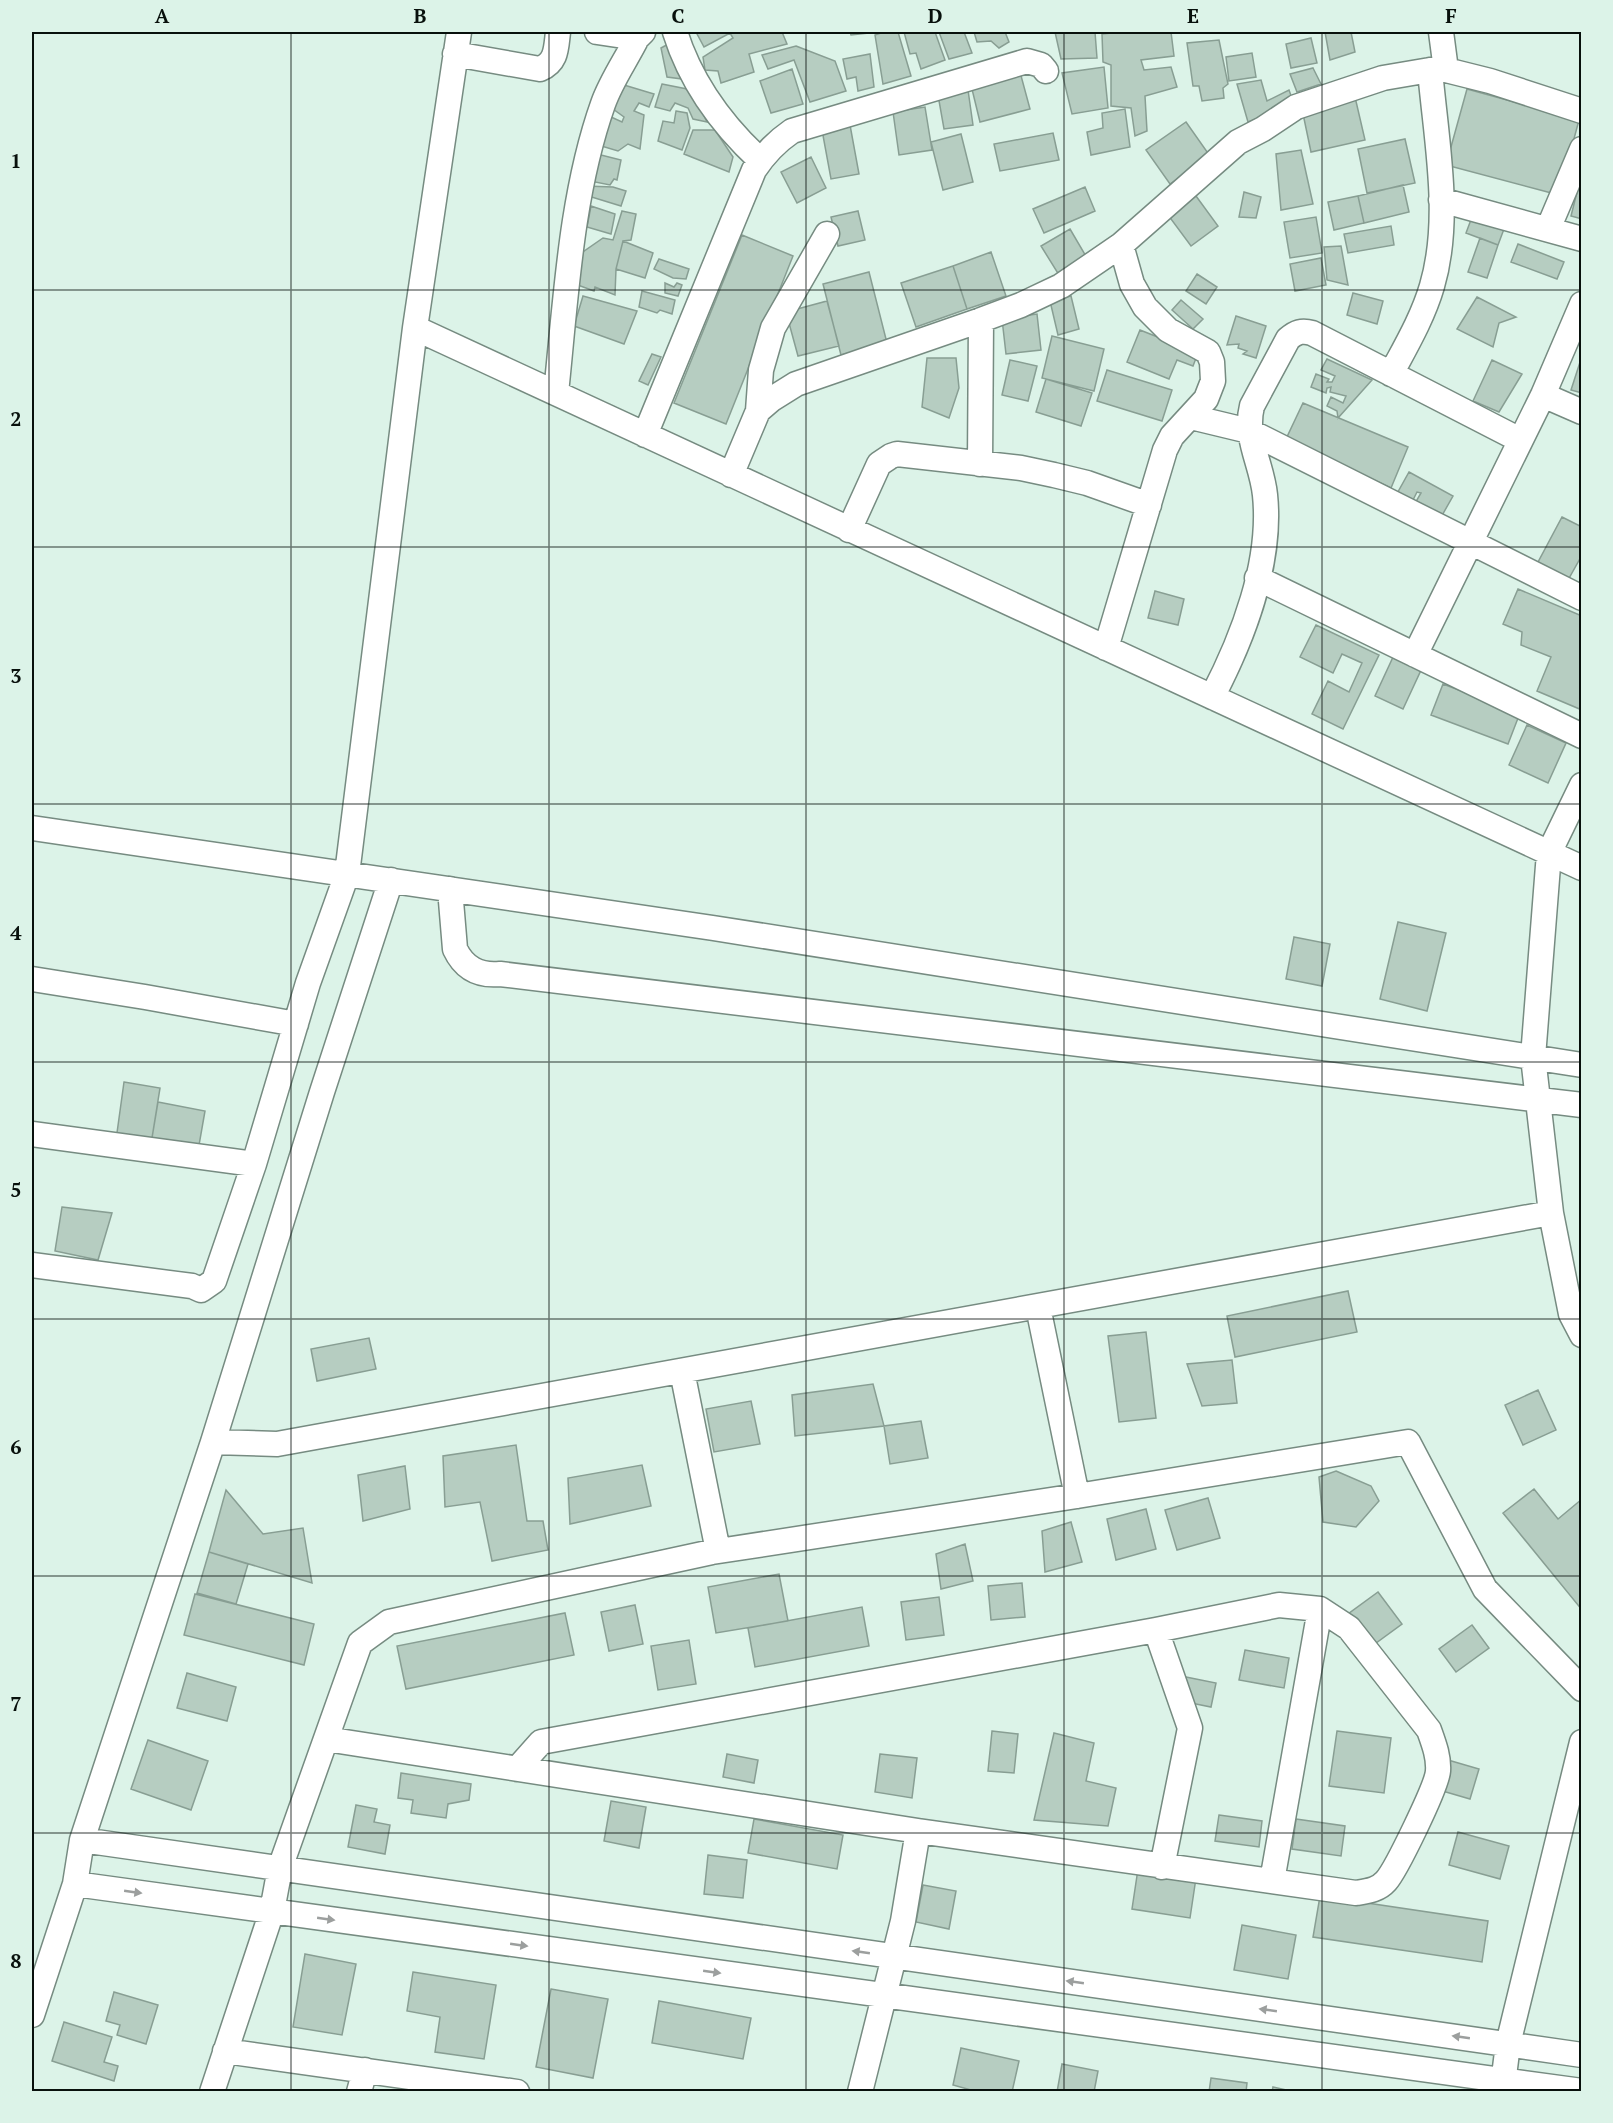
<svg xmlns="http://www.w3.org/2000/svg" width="1613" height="2123" viewBox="0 0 1613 2123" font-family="'PT Serif',serif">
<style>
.building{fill:#b6cdc1;stroke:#889e93;stroke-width:1.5}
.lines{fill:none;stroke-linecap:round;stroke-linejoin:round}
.minor-casing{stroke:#768b81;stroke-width:27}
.minor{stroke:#fff;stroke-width:24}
.oneway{fill:#9c9f9e}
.grid{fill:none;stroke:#08100c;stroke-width:1.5;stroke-opacity:0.55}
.neatline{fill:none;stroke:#08100c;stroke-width:2}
.grid-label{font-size:20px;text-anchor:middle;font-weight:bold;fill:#08100c}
</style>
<rect width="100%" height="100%" fill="#dcf3e8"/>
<path class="building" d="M696 32H782L787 44 749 54 754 72 721 83 718 71 705 70 703 57 733 38 730 33 704 47Z
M850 32H869L870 33 851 35Z
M884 32H898L911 76 883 84 875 35Z
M904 32H935L945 60 921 69 916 53 910 54Z
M939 32H964L972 53 949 59Z
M974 32H1005L1009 42 999 48 991 41 977 42Z
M1055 32H1095L1097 58 1061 59Z
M1121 32H1171L1174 56 1141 60 1144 70 1171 67 1177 87 1145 96 1147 131 1135 136 1131 108 1111 106V65L1103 62 1102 34Z
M1325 32H1351L1355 52 1330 60Z
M1311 38 1317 63 1291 68 1286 44Z
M1219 40 1228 84 1223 88 1224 98 1202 101 1199 86H1193L1187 43Z
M674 41 690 80 667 77 661 48Z
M796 46 835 61 846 91 810 102 794 60 768 69 762 55Z
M1252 53 1256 77 1229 81 1226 57Z
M870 54 874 87 858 91 856 77 847 79 843 59Z
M1104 67 1108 108 1072 114 1062 73Z
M1313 68 1321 84 1297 92 1290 74Z
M792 69 803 104 771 113 760 81Z
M1020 72 1030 109 980 122 971 85Z
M1261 80 1267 101 1289 90 1294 104 1248 122 1237 84Z
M662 84 692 90 707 122 693 119 688 108 675 103 670 111 655 107Z
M624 85 654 94 649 107 639 103 634 111 644 115 640 149 628 144 618 151 598 145 609 116 622 122 624 117 613 109Z
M1467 89 1579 120 1559 195 1446 165Z
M968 90 973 125 944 129 938 95Z
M1355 97 1365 140 1311 152 1302 109Z
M925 107 932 150 899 155 893 112Z
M1125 109 1130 147 1091 155 1087 132 1103 128 1102 113Z
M676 111 687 113 690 128 682 150 658 141 663 121 674 123Z
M1186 122 1210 156 1170 184 1146 150Z
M850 125 859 174 831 179 822 130Z
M693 130H715L733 157 729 172 684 154Z
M1053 133 1059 160 1000 171 994 144Z
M961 134 973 182 943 190 931 142Z
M1405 139 1415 183 1367 193 1358 149Z
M1301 150 1313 204 1281 210 1276 154Z
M597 154 621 160 617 180 614 179 610 185 590 181Z
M811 157 826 188 797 203 781 172Z
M1580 180H1582V219L1571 216Z
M1403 185 1409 212 1364 223 1358 196Z
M586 186 613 187 626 191 621 206 585 195Z
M1085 187 1095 211 1044 233 1033 209Z
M1244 192 1261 197 1256 218 1239 217Z
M1196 196 1218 226 1191 246 1168 215Z
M1358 196 1364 223 1334 230 1328 202Z
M591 206 615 214 611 234 587 227Z
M622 211 636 214 631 240 623 241 616 269 615 295 595 287 594 291 575 284 580 254 603 238 613 240Z
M858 211 865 240 838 246 831 217Z
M1316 217 1322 253 1290 258 1284 222Z
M1472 217 1504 229 1498 245 1466 233Z
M1391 226 1394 245 1348 253 1344 234Z
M1070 229 1087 258 1059 275 1041 246Z
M742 235 793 256 726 424 674 403Z
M1480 238 1498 245 1487 278 1468 272Z
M623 241 653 253 645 278 616 269Z
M1518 244 1564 262 1557 279 1511 262Z
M1341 246 1348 285 1327 280 1324 247Z
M991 252 1006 296 967 309 953 266Z
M1321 258 1326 285 1295 291 1290 264Z
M659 259 689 269 686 279 673 278 654 269Z
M953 266 967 309 916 327 901 283Z
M869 272 887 343 841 355 823 284Z
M1197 274 1217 287 1206 304 1186 291Z
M665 283 674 287 677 283 682 285 678 296 665 293Z
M642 291 675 300 672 314 660 310 657 313 639 307Z
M1353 293 1383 301 1377 324 1347 315Z
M583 296 637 311 624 344 574 326Z
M1071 296 1079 329 1058 335 1050 301Z
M1477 297 1516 317 1499 323 1493 347 1457 329Z
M1181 300 1203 319 1193 329 1172 310Z
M827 301 839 346 798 356 786 312Z
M1037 314 1041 350 1006 354 1002 319Z
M1236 316 1266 326 1256 358 1243 354 1247 351 1238 348 1239 344 1227 345Z
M1140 330 1198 353 1193 366 1177 360 1169 379 1127 362Z
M1052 336 1104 349 1094 391 1042 378Z
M652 354 661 357 648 385 639 381Z
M1582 356V393L1571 390Z
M927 358H956L959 388 949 418 922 407Z
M1327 359 1372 380 1338 418 1337 411 1327 406 1331 397 1343 403 1346 396 1330 392 1331 387 1327 388 1326 393 1311 387 1316 374 1329 379 1327 382H1332L1335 376 1321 370Z
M1010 360 1037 366 1028 401 1002 395Z
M1492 360 1522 374 1499 412 1473 401Z
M1107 370 1172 390 1162 421 1097 401Z
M1046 379 1092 393 1081 426 1036 412Z
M1303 403 1408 447 1391 488 1286 439Z
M1409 472 1453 496 1440 519 1414 505 1421 493 1417 492 1409 508 1394 499Z
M1562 517 1582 527V555L1568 580 1537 564Z
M1518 589 1582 616V710L1537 691 1551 657 1521 645 1522 632 1503 624Z
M1155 591 1184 599 1178 625 1148 618Z
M1316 625 1379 655 1343 729 1312 714 1328 681 1349 692 1362 663 1342 654 1333 673 1300 657Z
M1394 655 1422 668 1403 709 1375 696Z
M1443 684 1520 713 1508 744 1431 715Z
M1527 725 1566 743 1548 783 1509 765Z
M1398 922 1446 933 1427 1011 1380 999Z
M1294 937 1330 944 1322 986 1286 979Z
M124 1082 160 1088 151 1144 116 1140Z
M158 1102 205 1111 198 1151 151 1144Z
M62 1207 112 1213 98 1260 55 1251Z
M1348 1291 1357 1332 1235 1357 1227 1316Z
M1146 1332 1156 1418 1119 1422 1108 1336Z
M369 1338 376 1369 317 1381 311 1349Z
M1232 1360 1237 1403 1202 1406 1187 1364Z
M873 1384 884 1426 795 1436 792 1395Z
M1538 1390 1556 1430 1523 1445 1505 1405Z
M751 1401 760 1444 714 1452 706 1409Z
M921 1421 928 1458 890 1464 884 1426Z
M516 1445 527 1521H543L548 1550 492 1561 480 1502 445 1507 443 1456Z
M642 1465 651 1506 570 1524 568 1478Z
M405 1466 410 1509 363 1521 358 1475Z
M1336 1471 1371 1486 1379 1501 1356 1527 1323 1522 1319 1477Z
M1534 1489 1558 1519 1582 1499V1610L1503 1513Z
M226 1490 263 1534 303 1528 312 1583 209 1552Z
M1208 1498 1220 1538 1177 1550 1165 1510Z
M1146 1509 1156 1549 1116 1560 1107 1519Z
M1071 1522 1082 1562 1045 1572 1042 1531Z
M965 1544 973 1581 941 1589 936 1554Z
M209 1552 248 1564 236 1604 197 1593Z
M779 1574 788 1621 716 1633 708 1587Z
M1022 1583 1025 1617 991 1620 988 1586Z
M1378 1592 1402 1624 1372 1646 1348 1614Z
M195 1594 314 1624 304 1665 184 1635Z
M939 1597 944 1635 906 1640 901 1602Z
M635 1605 643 1644 609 1651 601 1612Z
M862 1607 869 1646 755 1667 748 1628Z
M565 1613 574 1655 406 1689 397 1646Z
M1472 1625 1489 1648 1456 1672 1439 1649Z
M689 1640 696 1684 658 1690 651 1646Z
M1245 1650 1289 1658 1284 1688 1239 1680Z
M187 1673 236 1687 227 1721 177 1708Z
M1186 1677 1216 1683 1211 1707 1181 1701Z
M992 1731 1018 1734 1014 1773 988 1771Z
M1337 1731 1391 1738 1384 1793 1329 1786Z
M1054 1733 1094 1743 1086 1781 1116 1788 1108 1826 1034 1820Z
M148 1740 208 1761 191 1810 131 1789Z
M727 1754 758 1760 754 1783 723 1777Z
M880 1754 917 1758 912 1798 875 1792Z
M1448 1760 1479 1769 1470 1799 1439 1790Z
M401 1773 471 1784 469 1800 448 1804 446 1818 411 1813 413 1800 398 1798Z
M611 1801 646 1807 639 1848 604 1841Z
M356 1805 377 1809 374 1822 390 1825 385 1854 348 1847Z
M1219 1815 1262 1821 1259 1847 1215 1841Z
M754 1819 843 1835 837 1869 748 1853Z
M1296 1819 1345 1826 1341 1856 1292 1849Z
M1458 1832 1509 1846 1500 1879 1449 1865Z
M708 1855 747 1860 743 1898 704 1894Z
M1138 1869 1196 1878 1190 1918 1132 1909Z
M923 1885 956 1891 949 1929 916 1922Z
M1320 1896 1488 1921 1482 1962 1313 1937Z
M1242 1925 1296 1935 1288 1979 1234 1970Z
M305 1954 356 1964 342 2035 293 2027Z
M413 1972 496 1985 484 2059 435 2052 440 2017 407 2011Z
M551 1989 608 1999 593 2078 536 2067Z
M114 1992 158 2005 146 2044 117 2035 120 2025 106 2021Z
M659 2001 751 2018 743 2059 652 2043Z
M64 2022 112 2037 104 2062 118 2066 114 2081 52 2061Z
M961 2048 1019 2061 1012 2092H978L953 2085Z
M1062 2064 1098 2071 1094 2092H1057Z
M1211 2078 1247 2083 1246 2092H1209Z
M1273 2087 1295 2092H1272Z"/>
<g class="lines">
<defs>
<path id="minor" d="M597 32 637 38
M675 32C691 83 721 124 760 160
M1441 32 1446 70
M455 54 540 69C557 62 556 48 558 32
M1441 200 1582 239
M1548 229 1582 149
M415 328 1582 868
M1391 374C1406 346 1423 317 1432 286 1452 218 1436 140 1430 70
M556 393C566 298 571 194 603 104 611 81 626 60 637 38L643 32
M1543 395 1582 412
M758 411 761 370 773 328 827 234
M1191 417 1249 431 1582 598
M645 435 754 170C765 153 776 142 792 131L1027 61 1041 65 1046 71
M980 464 981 320
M731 475 758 411 772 399 796 384 981 320 1021 305 1061 286 1121 245 1238 142 1263 129 1296 107 1383 78 1430 70H1446L1490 81 1582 111
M849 530 879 464 891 456 897 454 1021 468 1054 475 1087 483 1149 505
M1257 578 1582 736
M1106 648 1165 450 1172 436 1206 399 1213 381 1212 362 1208 352 1168 330 1145 307 1132 284 1121 245
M1415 655 1543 395 1582 304
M1212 697C1243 638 1272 562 1265 495 1262 464 1244 438 1252 406L1288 339C1296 332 1302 330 1312 333L1520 440
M1582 785 1549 853 1533 1057 1551 1213 1571 1314 1582 1335
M32 828 713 928 1582 1065
M450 889 455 949C464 968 479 976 500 974L1582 1105
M32 979 145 997 296 1024
M32 1134 254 1164
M32 1265 192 1286 201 1290 214 1281 254 1164 308 983 347 874 415 328 459 32
M1038 1307 1077 1496
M682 1371 718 1551
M213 1442 277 1444 1551 1213
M1156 1630 1190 1728 1162 1867
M326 1739 918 1831 1356 1893C1368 1891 1378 1890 1386 1881 1396 1870 1437 1786 1438 1771 1439 1757 1434 1744 1429 1730L1349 1628 1320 1609 1279 1605 1156 1630 541 1742 517 1769
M82 1840 1582 2055
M1272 1881 1320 1609
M75 1884 1582 2091
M32 2015 75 1884 82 1840 213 1442 322 1092 391 880
M225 2051 517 2092
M212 2092 272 1911 280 1868 360 1643 389 1622 712 1552 1077 1496 1408 1442 1485 1589 1582 1689
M359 2092 365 2070
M860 2092 903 1921 918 1831
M1502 2092 1508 2044 1582 1742"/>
</defs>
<use href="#minor" class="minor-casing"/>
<use href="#minor" class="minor"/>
</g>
<defs><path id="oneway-solid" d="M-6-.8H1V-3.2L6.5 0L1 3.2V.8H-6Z" transform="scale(1.5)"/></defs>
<g class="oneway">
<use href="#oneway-solid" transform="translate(133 1892) rotate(8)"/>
<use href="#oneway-solid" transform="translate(326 1919) rotate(8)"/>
<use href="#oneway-solid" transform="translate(519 1945) rotate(8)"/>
<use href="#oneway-solid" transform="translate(861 1952) rotate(-172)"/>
<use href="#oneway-solid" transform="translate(712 1972) rotate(8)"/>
<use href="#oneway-solid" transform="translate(1075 1982) rotate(-172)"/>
<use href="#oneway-solid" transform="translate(1268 2010) rotate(-172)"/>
<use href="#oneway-solid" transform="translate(1461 2037) rotate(-172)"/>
</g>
<path class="grid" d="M291 32V2092M549 32V2092M806 32V2092M1064 32V2092M1322 32V2092M32 290H1582M32 547H1582M32 804H1582M32 1062H1582M32 1319H1582M32 1576H1582M32 1833H1582"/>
<rect width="1613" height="2123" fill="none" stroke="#dcf3e8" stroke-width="66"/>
<rect x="33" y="33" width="1547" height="2057" class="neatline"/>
<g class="grid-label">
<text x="162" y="23">A</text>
<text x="420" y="23">B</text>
<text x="678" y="23">C</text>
<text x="935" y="23">D</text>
<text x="1193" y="23">E</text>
<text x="1451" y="23">F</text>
<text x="16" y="168">1</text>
<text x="16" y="426">2</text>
<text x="16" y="683">3</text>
<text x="16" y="940">4</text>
<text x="16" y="1197">5</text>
<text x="16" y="1454">6</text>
<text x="16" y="1711">7</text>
<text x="16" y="1968">8</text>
</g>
</svg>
